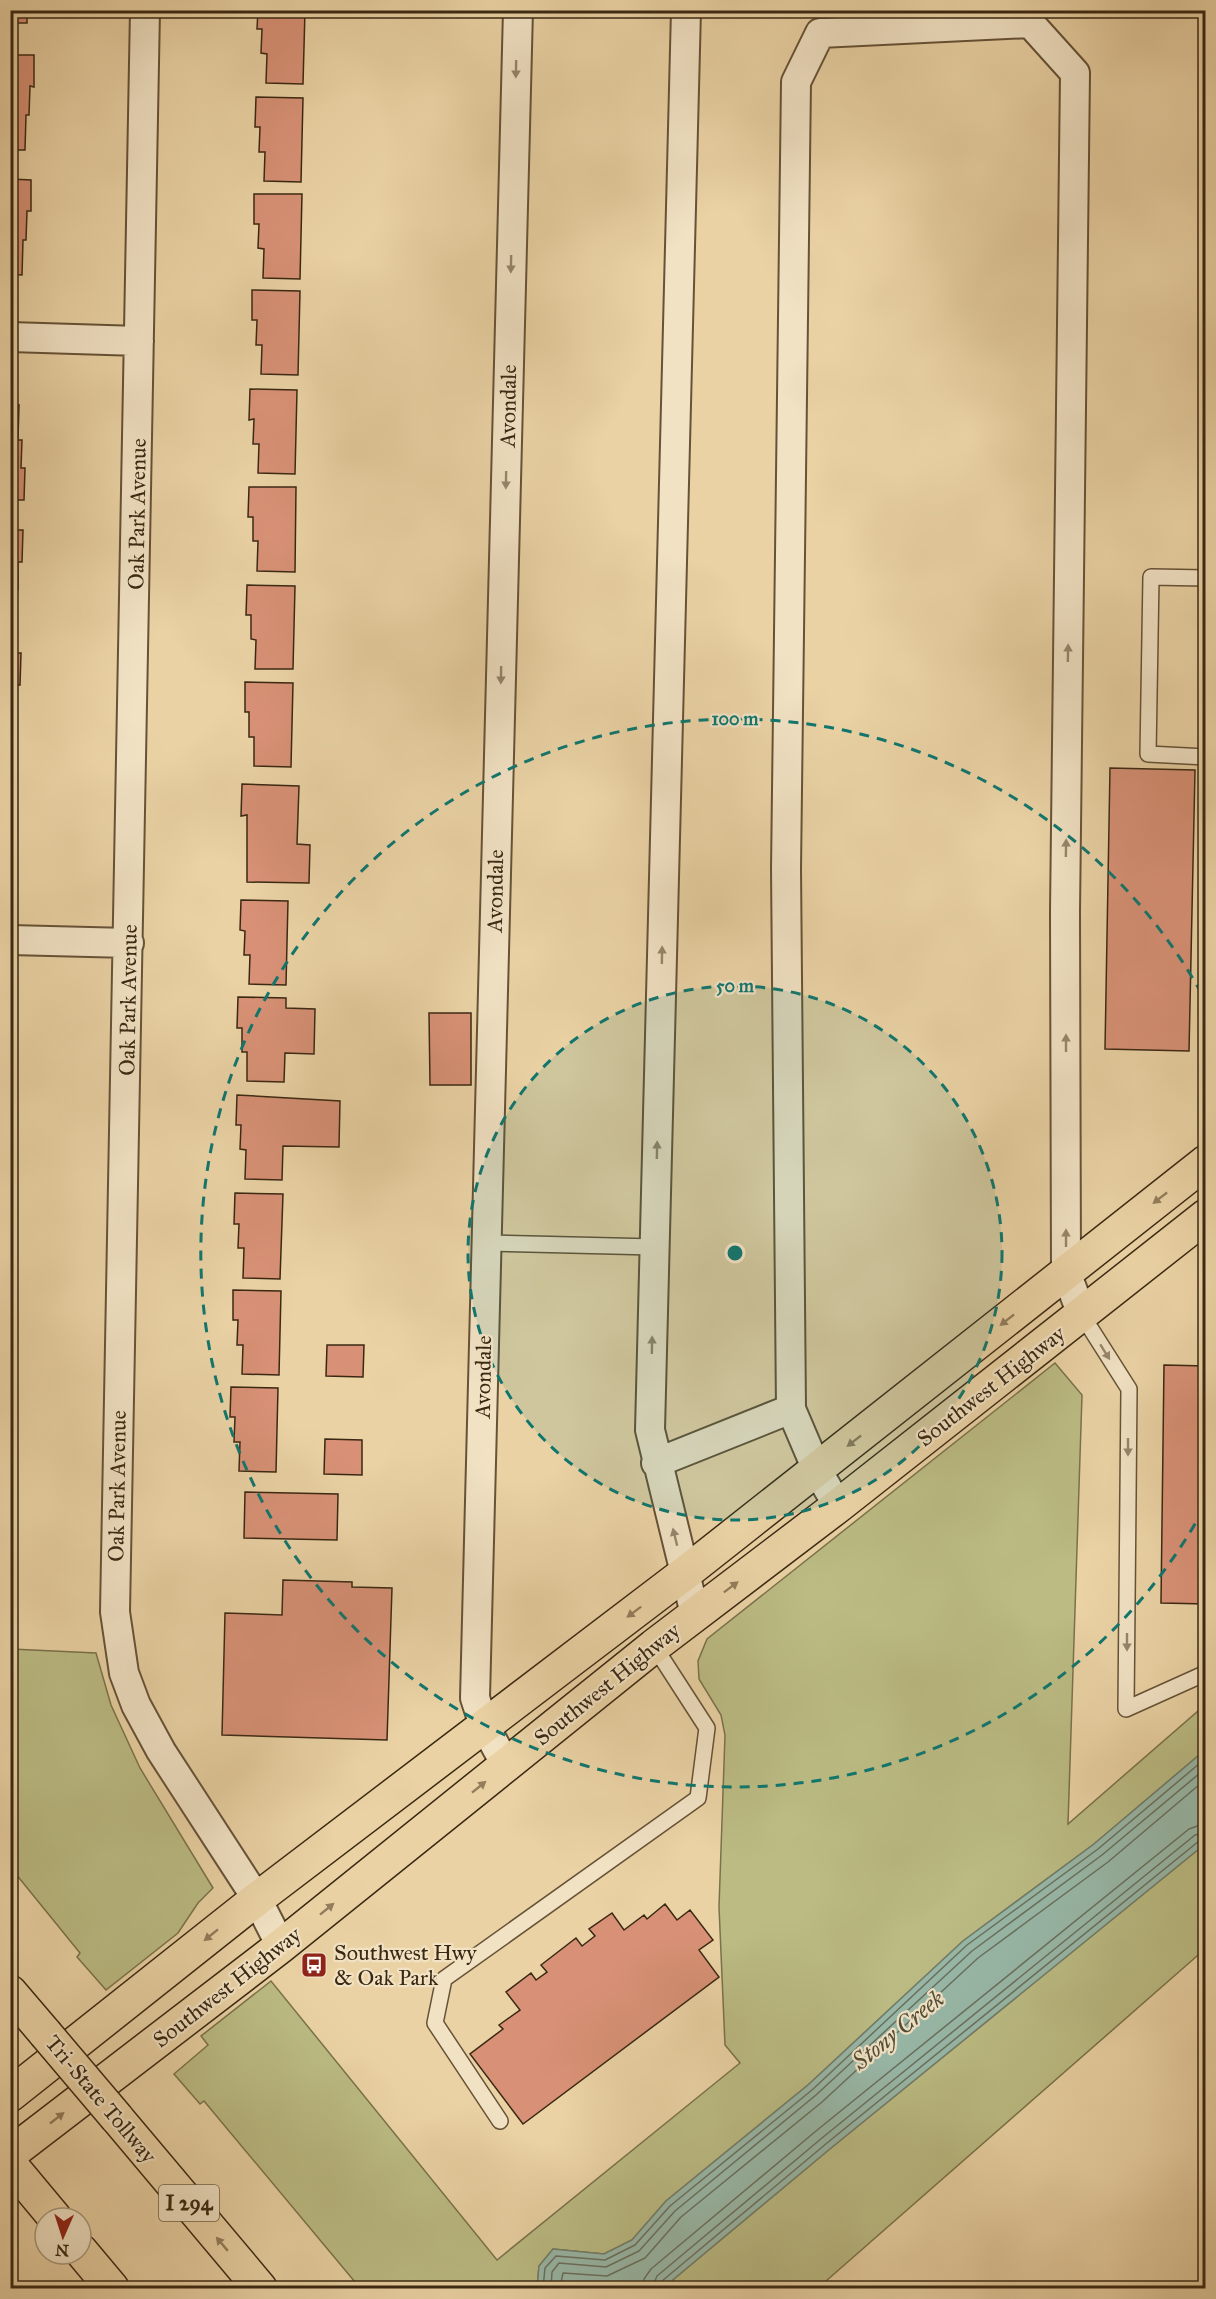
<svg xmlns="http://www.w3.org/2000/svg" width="1216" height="2299" viewBox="0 0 1216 2299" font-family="'IM FELL Great Primer',serif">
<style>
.green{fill:#bbbb83;stroke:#7a724b;stroke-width:1.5}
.water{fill:#98b8a8;stroke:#727e6c;stroke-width:1.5}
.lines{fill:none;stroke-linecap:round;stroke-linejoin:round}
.shore{stroke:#69705e;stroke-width:1.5}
.building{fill:#d89176;stroke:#3a2813;stroke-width:1.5}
.lane-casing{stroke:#665237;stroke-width:18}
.street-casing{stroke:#665237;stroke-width:32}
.primary-casing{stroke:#3a2813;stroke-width:36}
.highway-casing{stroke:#3a2813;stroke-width:36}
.lane{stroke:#f1e2c4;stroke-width:15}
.street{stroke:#f1e2c4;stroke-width:28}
.primary{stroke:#ead2a4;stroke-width:33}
.highway{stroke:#ead2a4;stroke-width:33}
.highway-bridge-casing{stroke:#3a2813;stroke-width:36;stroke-linecap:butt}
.highway-bridge{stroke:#ead2a4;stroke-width:33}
.oneway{fill:#96856c}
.oneway2{fill:#927d5c}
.ring{fill:none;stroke:#0f766e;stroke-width:3;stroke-dasharray:10 8}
.labels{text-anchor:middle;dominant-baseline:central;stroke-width:4.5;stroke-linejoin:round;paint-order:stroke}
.shield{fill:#f1e2c4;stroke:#716048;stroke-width:1.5}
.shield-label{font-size:21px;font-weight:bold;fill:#3a2813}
.street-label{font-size:22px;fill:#3a2813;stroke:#f1e2c4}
.poi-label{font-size:22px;fill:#3a2813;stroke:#f1e2c4;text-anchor:start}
.water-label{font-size:24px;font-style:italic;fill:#524c38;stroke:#f1e2c4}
.centre{fill:#0f766e;stroke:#f1e2c4;stroke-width:3}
.ring-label{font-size:18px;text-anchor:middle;font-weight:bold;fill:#0f766e;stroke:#f1e2c4;stroke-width:4.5;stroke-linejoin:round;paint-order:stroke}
</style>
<rect width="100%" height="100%" fill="#ead2a4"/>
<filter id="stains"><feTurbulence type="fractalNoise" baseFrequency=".00333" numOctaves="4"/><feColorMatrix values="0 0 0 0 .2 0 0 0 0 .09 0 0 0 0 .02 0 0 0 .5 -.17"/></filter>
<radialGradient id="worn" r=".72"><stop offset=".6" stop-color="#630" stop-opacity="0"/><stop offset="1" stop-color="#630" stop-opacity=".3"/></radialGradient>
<path class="green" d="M1055 1363 1082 1395 1068 1824 1205 1705V1750L1094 1844 963 1941 808 2085 666 2201 632 2240 604 2254 553 2249 539 2266 537 2288H360L204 2101 200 2104 174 2074 208 2045 201 2036 271 1981 497 2260 740 2063 725 2045 719 1907 725 1735 721 1715 699 1679 698 1661 707 1639Z
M11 1649 96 1653 111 1705 140 1768 213 1888 198 1903 178 1933 106 1990 77 1957 80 1953 11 1868Z
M1205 1844V1949L818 2288H663L831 2148Z"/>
<path class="water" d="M1205 1750V1844L831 2148 663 2288H537L539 2266 553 2249 604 2254 632 2240 666 2201 808 2085 963 1941 1094 1844Z"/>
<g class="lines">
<path class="shore" d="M543 2288 545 2268 556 2256 605 2260 635 2245 670 2206 812 2090 967 1945 1098 1849 1206 1758
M551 2288 552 2272 559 2263 606 2267 639 2251 675 2211 816 2095 972 1951 1102 1855 1206 1768
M560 2288 563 2273 607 2276 645 2258 681 2217 822 2102 978 1958 1108 1862 1206 1779
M643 2288 644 2279 651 2269 816 2131 1189 1829 1206 1823
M652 2288 657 2276 822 2138 1195 1835 1206 1832
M659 2288 662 2281 827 2143 1199 1841 1206 1840"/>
</g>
<path class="building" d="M10 10H27V23H10Z
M258 10H305L303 84 266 83 267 54 261 53 262 29H257Z
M10 55H34V87L30 86 29 115H26L25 150H10Z
M256 97 303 98 301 182 264 181 265 152H259L260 127H255Z
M10 179 31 180V211H27L26 240H23L22 275 10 274Z
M254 194H302L300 279 263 278 264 249 258 248 259 224H254Z
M252 290 300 291 298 375 261 374 262 345H256L257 320H252Z
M250 389 297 390 295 474 258 473 259 444H253L254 419 249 420Z
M10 404 19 405 18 440H22L21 468H25L24 500H10Z
M249 487H296L295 572 257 571 258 541H253V517H248Z
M10 530H23L22 562H18V590H14L13 625H10Z
M247 585 295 586 293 669H255L256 640 251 639V615H246Z
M10 653H21L20 685H17L16 714H13L12 749Z
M245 682 293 683 291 767 254 766V737H249V712H245Z
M1110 768 1195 770 1189 1051 1105 1049Z
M10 779H15V810H11L10 821Z
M242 784 299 786 297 844 310 845 309 883 247 882V815L241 816Z
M241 900 288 901 286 985 249 984 250 955H244L245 931 240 930Z
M238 997 286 998V1008L315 1009 314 1054 285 1053 284 1082 247 1081V1052H242V1028H237Z
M10 1010 15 1011 14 1042H11L10 1047Z
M429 1013H471V1085H430Z
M237 1095 340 1101 339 1147 283 1146 282 1180 245 1179 246 1150 240 1149 241 1125H236Z
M235 1193 283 1194 280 1279 243 1278 244 1248H238L239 1224H234Z
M233 1290 281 1291 279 1375 242 1374 243 1345H237L238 1320H233Z
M327 1345H364L363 1377 326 1376Z
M1164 1365 1206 1366V1604L1161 1603Z
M231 1387 278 1388 276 1472 239 1471 240 1442H234L235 1417H230Z
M325 1439 362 1440V1475L324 1474Z
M245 1492 338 1494 337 1540 244 1538Z
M283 1580 352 1582V1587L392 1588 387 1740 222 1735 225 1613 282 1615Z
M665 1904 677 1920 690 1910 713 1940 699 1950 719 1977 523 2124 470 2054 503 2029 499 2025 520 2010 506 1992 531 1973 536 1980 547 1972 541 1965 576 1938 582 1946 595 1936 589 1929 612 1913 624 1930 644 1915 647 1919Z"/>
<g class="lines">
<defs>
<path id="lane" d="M1206 578 1151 577 1148 754 1206 757
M486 1243 655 1247
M1082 1315 1129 1389 1126 1709 1206 1673
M500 2121 435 2023 444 1979 698 1798 707 1728 654 1646"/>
<path id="street" d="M145 10 115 1612 124 1673 136 1705 161 1751 257 1899 281 1946
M686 10 650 1430 695 1614
M10 337 139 341
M10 940 129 943
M656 1463 791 1409
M838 1506 817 1470 791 1409 786 869 796 82 820 33 1030 23 1075 73 1065 912 1066 1272 1082 1315
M506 1765 484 1725 475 1698 518 10"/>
<path id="primary" d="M10 2095 257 1899 684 1574 1206 1162
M10 2154 281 1946 654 1646 838 1506 1206 1216"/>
<path id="highway" d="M10 1992 45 2033
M117 2118 260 2288
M10 2164 55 2218
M81 2251 112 2288"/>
</defs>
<use href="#lane" class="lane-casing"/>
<use href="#street" class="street-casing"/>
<use href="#primary" class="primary-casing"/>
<use href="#highway" class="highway-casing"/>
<use href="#lane" class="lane"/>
<use href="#street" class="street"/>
<use href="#primary" class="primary"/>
<use href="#highway" class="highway"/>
<defs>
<path id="highway-bridge" d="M45 2033 117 2118"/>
</defs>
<use href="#highway-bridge" class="highway-bridge-casing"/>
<use href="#highway-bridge" class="highway-bridge"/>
</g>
<defs><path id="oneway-solid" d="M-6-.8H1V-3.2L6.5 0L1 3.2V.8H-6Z" transform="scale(1.5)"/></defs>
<g class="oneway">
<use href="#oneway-solid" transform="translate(516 69) rotate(91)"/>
<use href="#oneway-solid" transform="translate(511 264) rotate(91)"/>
<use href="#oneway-solid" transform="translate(506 480) rotate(91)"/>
<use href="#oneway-solid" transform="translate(1068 653) rotate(-89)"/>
<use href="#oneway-solid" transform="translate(501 675) rotate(91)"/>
<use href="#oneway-solid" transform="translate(1066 848) rotate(-89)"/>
<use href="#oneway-solid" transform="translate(662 955) rotate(-89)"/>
<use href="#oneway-solid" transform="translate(1066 1043) rotate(-90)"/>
<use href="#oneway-solid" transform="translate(657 1150) rotate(-89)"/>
<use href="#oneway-solid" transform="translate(1066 1238) rotate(-90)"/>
<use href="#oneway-solid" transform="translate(652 1345) rotate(-89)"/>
<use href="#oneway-solid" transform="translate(1105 1352) rotate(58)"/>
<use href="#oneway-solid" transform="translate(1128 1447) rotate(90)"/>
<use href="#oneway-solid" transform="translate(675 1537) rotate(-104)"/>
<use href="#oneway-solid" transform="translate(1127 1642) rotate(90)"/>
</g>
<g class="oneway2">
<use href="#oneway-solid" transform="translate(1160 1198) rotate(142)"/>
<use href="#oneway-solid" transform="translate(1007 1320) rotate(142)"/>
<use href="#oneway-solid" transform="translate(854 1441) rotate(142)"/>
<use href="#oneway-solid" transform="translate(731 1587) rotate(-37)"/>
<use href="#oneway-solid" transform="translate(634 1612) rotate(143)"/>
<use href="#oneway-solid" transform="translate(479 1787) rotate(-39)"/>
<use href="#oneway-solid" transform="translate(327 1909) rotate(-39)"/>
<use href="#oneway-solid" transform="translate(211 1935) rotate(141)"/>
<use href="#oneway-solid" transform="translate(57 2118) rotate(-38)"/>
<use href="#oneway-solid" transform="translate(222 2244) rotate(-130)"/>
</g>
<circle cx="735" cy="1253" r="267" fill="#0f766e" fill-opacity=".12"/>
<g class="ring">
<circle cx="735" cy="1253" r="267"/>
<path d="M1204 1508A534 534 0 1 1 1204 998"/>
</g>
<defs>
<symbol id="bus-square" viewBox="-11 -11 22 22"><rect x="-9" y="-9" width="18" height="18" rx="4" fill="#8f2418" stroke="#f1e2c4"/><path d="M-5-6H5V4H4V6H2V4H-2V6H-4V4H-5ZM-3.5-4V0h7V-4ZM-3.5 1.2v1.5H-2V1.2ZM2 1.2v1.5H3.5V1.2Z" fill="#fff"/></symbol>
</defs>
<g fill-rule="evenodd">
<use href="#bus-square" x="299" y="1950" width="30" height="30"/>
</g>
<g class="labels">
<rect class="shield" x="159" y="2185" width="60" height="36" rx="4.5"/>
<g class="shield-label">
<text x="189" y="2203">I 294</text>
</g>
<g class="street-label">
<text transform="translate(508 406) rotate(-89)">Avondale</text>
<text transform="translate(137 514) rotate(-89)">Oak Park Avenue</text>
<text transform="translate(495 891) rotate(-89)">Avondale</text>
<text transform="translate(128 1000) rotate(-89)">Oak Park Avenue</text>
<text transform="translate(483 1377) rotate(-89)">Avondale</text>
<text transform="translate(991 1386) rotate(-38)">Southwest Highway</text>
<text transform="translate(117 1486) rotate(-89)">Oak Park Avenue</text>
<text transform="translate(607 1684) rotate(-39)">Southwest Highway</text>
<text transform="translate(227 1987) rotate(-38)">Southwest Highway</text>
<text transform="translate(101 2099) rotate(50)">Tri-State Tollway</text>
</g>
<g class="poi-label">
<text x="334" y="1952">Southwest Hwy<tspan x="334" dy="25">&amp; Oak Park</tspan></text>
</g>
<g class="water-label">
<text transform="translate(898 2030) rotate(-39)">Stony Creek</text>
</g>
</g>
<circle cx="735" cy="1253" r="9" class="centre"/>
<g class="ring-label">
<text x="735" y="725">100 m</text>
<text x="735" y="992">50 m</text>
</g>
<rect width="1216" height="2299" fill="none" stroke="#ead2a4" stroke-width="36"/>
<rect x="12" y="12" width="1192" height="2275" fill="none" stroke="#3a2813" stroke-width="3"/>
<rect x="18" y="18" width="1180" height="2263" fill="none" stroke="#3a2813" stroke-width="1.5"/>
<g transform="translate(63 2236) rotate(183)"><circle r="28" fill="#f1e2c4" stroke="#a8987d" stroke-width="1.5"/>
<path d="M0-4.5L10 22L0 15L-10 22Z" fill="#8f2418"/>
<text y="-9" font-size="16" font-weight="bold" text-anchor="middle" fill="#3a2813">N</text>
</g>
<rect width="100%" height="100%" filter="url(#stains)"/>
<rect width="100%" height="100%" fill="url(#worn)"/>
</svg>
